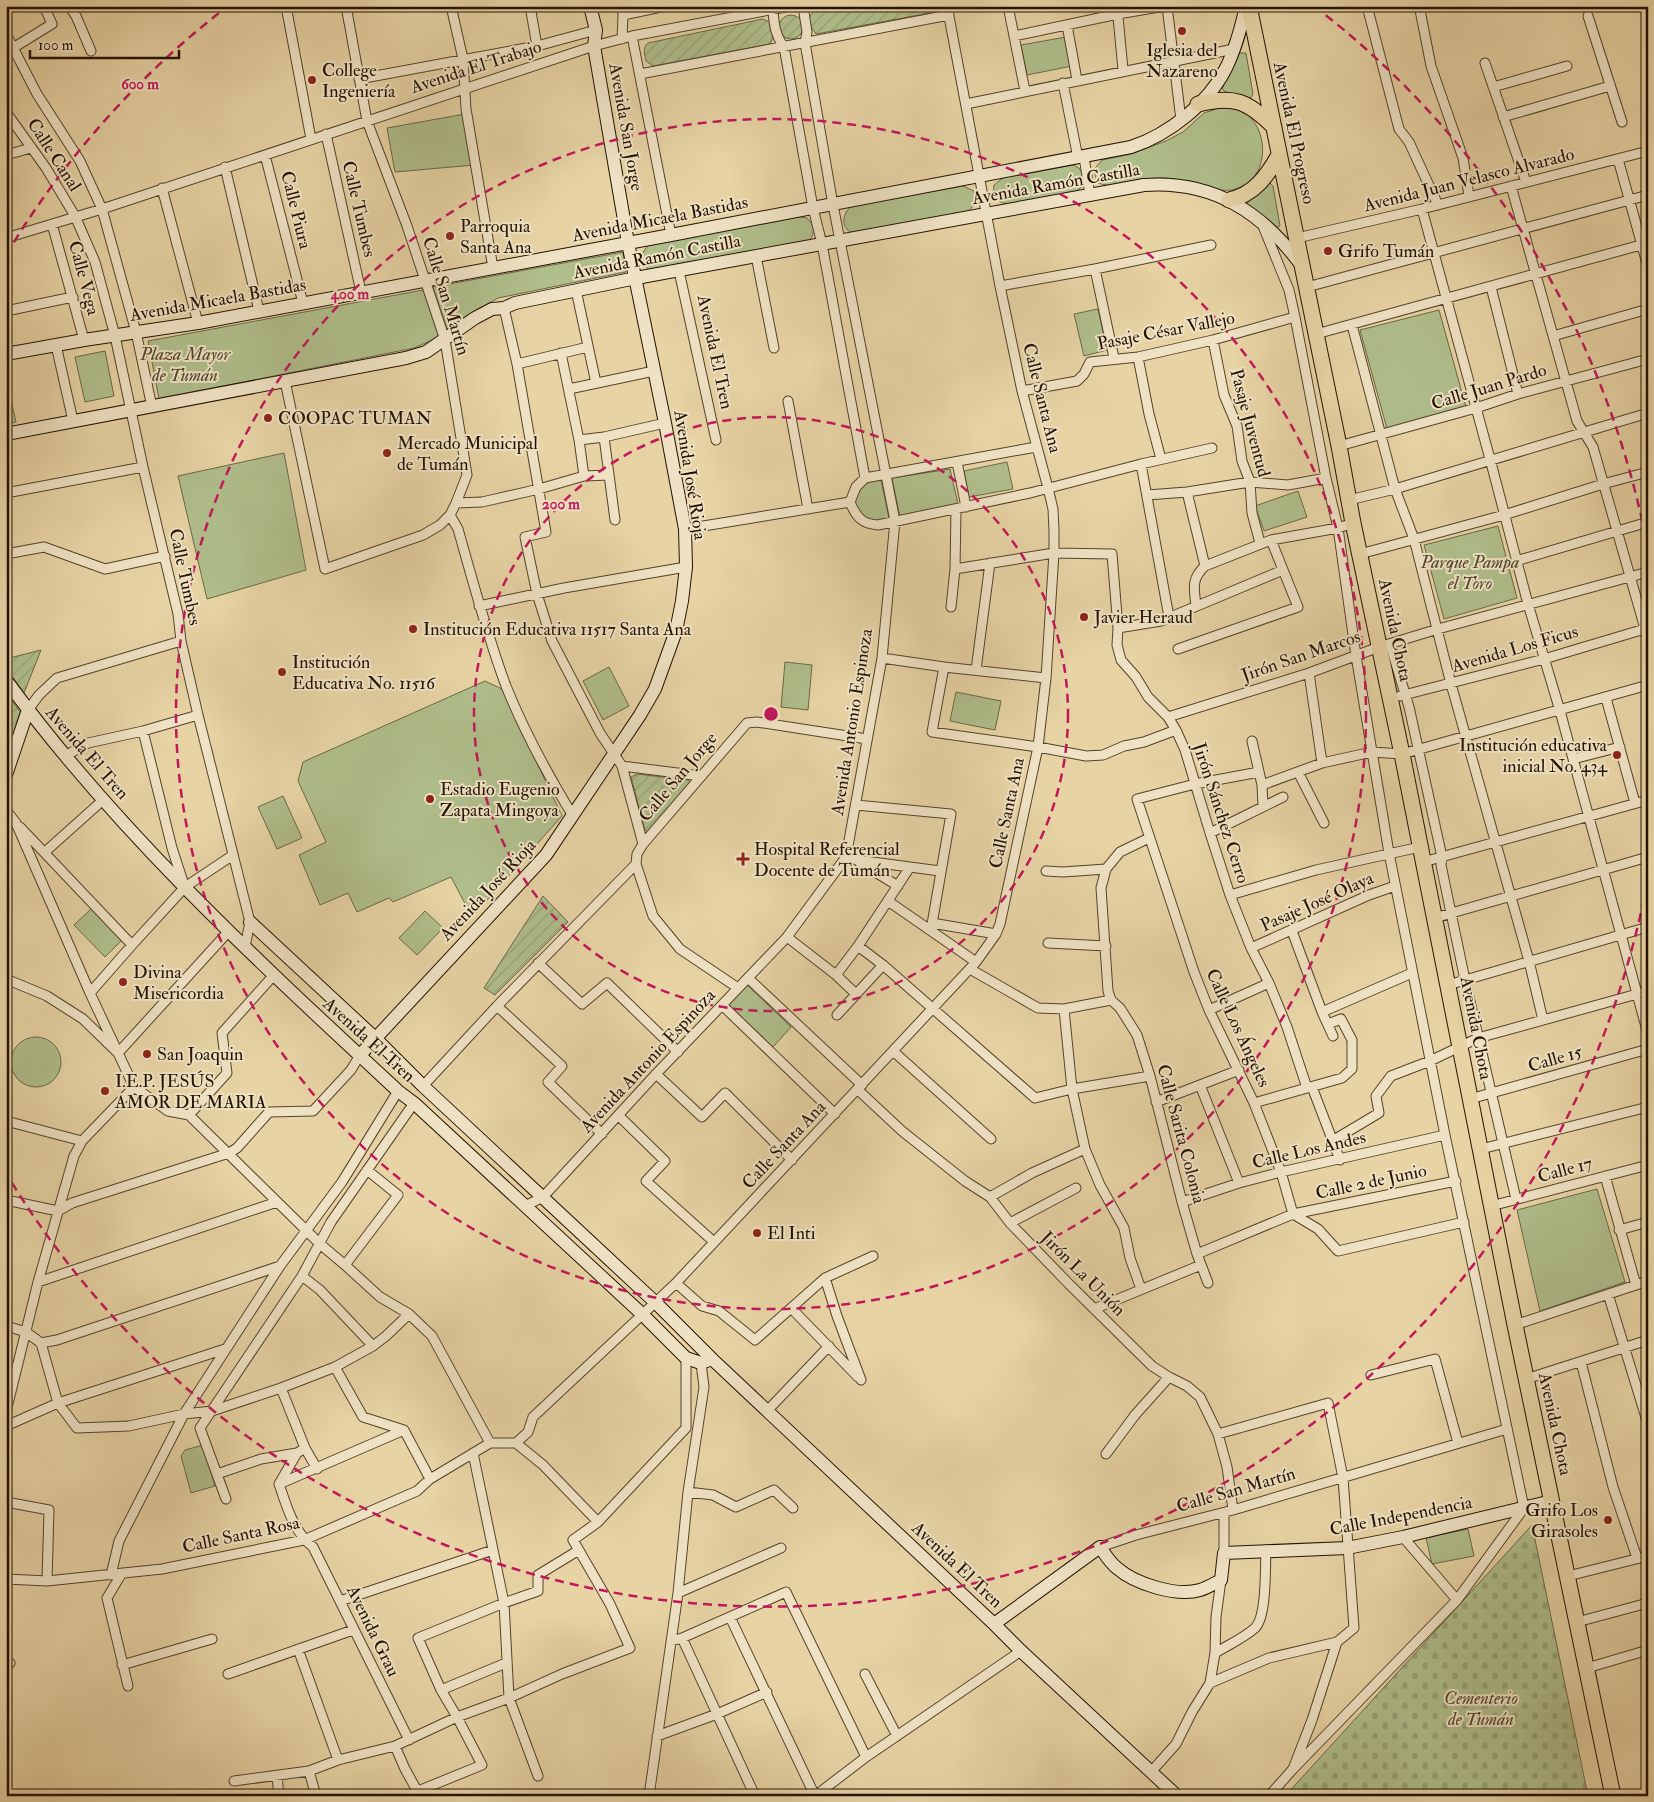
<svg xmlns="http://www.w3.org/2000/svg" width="1654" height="1802" viewBox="0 0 1654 1802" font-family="'IM FELL Double Pica',serif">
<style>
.green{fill:#afbe8b;stroke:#6a6846}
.cemetery{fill:url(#cemetery-stones);stroke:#6a6846}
.garden{fill:url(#garden-furrows);stroke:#6a6846}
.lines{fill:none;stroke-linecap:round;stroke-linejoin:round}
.street-casing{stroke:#55422a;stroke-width:11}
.secondary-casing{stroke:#241202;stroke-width:14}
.highway-casing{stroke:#241202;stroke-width:17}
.street{stroke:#efe2c4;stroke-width:9}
.secondary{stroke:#efe2c4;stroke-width:12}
.highway{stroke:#e7d3a4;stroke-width:15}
.ring{fill:none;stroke:#c2185b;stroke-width:2.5;stroke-dasharray:9 6}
.poi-dot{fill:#8f2418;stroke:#efe2c4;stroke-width:2}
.labels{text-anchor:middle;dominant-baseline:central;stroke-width:4;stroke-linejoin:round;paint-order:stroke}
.poi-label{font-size:18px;fill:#241202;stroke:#efe2c4;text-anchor:start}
.street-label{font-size:18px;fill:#241202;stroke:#efe2c4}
.park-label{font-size:18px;font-style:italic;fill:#4e462b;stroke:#efe2c4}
.centre{fill:#c2185b;stroke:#efe2c4;stroke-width:2.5}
.ring-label{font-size:15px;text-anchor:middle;font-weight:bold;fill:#c2185b;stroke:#efe2c4;stroke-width:4;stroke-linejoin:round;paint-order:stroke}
</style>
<defs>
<pattern id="cemetery-stones" width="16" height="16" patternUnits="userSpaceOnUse" patternTransform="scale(1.25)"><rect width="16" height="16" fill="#afbe8b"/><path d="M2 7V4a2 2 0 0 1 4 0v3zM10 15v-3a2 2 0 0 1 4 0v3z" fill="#96a276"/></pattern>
<pattern id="garden-furrows" width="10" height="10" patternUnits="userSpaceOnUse" patternTransform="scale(1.25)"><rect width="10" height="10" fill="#afbe8b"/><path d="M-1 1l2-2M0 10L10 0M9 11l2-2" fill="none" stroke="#96a276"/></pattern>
</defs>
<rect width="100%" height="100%" fill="#e7d3a4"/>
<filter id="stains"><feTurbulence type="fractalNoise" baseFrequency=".004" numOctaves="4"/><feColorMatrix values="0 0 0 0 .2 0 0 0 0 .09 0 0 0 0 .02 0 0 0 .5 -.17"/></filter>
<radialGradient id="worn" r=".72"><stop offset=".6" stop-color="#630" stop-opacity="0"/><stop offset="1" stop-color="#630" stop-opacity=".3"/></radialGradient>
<path class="green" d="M1066 37 1072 66 1027 75 1021 45Z
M1237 53H1246L1253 94 1250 99 1226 92 1222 89Z
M1222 107C1230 107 1237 108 1244 112 1268 128 1270 172 1243 186 1224 196 1206 186 1188 182 1181 180 1173 179 1165 178 1141 176 1120 191 1098 183L1095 175 1096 167 1102 160 1131 154 1166 141 1183 132 1204 113Z
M465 114 474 165 395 172 387 128Z
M1073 165 1079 168 1085 178 1083 186 1074 193 1011 204C998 204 992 198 994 185L1004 177Z
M1270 183 1273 186 1280 226 1275 228 1247 204V200Z
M963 186 974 191C976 202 975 208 964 213L851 233C840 225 843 214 851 206Z
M800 217 807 218C814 225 816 233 809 241L653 272C644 268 643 263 642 254L648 245Z
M623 252 626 272 498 298 466 316 448 331 433 287Z
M423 290 439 337 414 348 159 399 148 341Z
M1098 309 1107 350 1084 356 1074 314Z
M1439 310 1466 407 1387 429 1360 330Z
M105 351 114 396 85 402 75 357Z
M6 378 16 422 6 424Z
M284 453 306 570 207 599 178 476Z
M1007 462 1013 489 969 497 964 471Z
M950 469 958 504 900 517 892 478Z
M881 480 889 518C870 523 861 522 855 502 861 485 864 482 881 480Z
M1298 491 1307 517 1264 531 1255 506Z
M1498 526 1517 598 1444 619 1424 545Z
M785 662 812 665 808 710 781 707Z
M609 667 629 706 603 720 583 681Z
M485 681 502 689 562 816 472 917 451 877 393 902 389 898 357 912 348 893 320 905 299 855 326 842 298 781 303 762Z
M956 692 1001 701 995 730 950 721Z
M283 796 302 838 277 849 258 807Z
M92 908 122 940 105 957 74 925Z
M425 911 443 928 417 955 399 938Z
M747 985 791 1027 773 1047 728 1004Z
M11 1062a25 25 0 1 1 50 0a25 25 0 1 1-50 0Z
M1597 1189 1625 1282 1540 1311 1517 1210Z
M203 1445 215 1486 191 1493 181 1456 185 1450Z
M1468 1529 1474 1556 1432 1564 1426 1538Z"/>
<path class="cemetery" d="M1532 1525 1588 1796H1285Z"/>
<path class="garden" d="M832 6H938L935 12 816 34 811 27 809 18C814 8 822 8 832 6Z
M779 27a12 12 0 1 1 24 0a12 12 0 1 1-24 0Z
M763 19 769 22C771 30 775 37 770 44L653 66 646 61C645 55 642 48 648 43Z
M41 650 24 693 6 668V659Z
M6 693 20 712 10 744 6 746Z
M637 774 688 780 690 782 648 832 645 830 631 777Z
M543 896 568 922 495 995 484 988Z"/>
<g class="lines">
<defs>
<path id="street" d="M69 6 76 16 91 51
M286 6 311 139
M451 6 463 59 466 109 493 268
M530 6 537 46
M1008 6 1025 91
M1117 6 1123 70
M1167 6 1181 120
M1367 6 1399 129 1409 142 1438 205
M773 10C774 24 775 35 784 47L813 208 822 244 865 478
M1420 10 1431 66 1463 158 1469 196
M623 15 666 6
M1588 16 1622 122
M1067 25 1077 80
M6 34 37 94 80 161 102 209 136 332 152 407
M632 36 671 235
M1014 36 1118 14 1165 6
M622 39 623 15 622 6
M13 48 52 24 44 6
M1485 63 1526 182
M640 74 949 15
M359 79 537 46 596 30
M1063 83 1078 158
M1493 87 1567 66
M966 104 1234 49
M6 112 46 168 75 216 95 262 115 336 143 467 178 614 181 641 198 715 250 922 245 947
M1503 117 1610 86
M326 134 361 292
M6 155 31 148
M265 155 303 303
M1084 157 1090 195
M1618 159 1648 267
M225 167 259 311
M1511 186 1577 421 1593 447 1648 639
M162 188 198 323
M1422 209 1490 459 1528 604 1560 711 1648 1034
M52 224 84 340
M1263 226 1289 290 1295 317 1326 478 1338 528 1356 656 1389 853 1445 1135 1524 1508 1457 1600 1293 1769
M6 238 102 209 594 46 632 36 791 6
M1297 238 1422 209 1648 151
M756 256 774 348
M1095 269 1114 358
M679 271 716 440
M1000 286 1095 269 1211 245
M1307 287 1648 195
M1491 287 1518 394
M576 290 596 383
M504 308 517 364 546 532 525 537 537 594 552 641 600 733 622 766 643 844
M6 311 73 297
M1352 325 1395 489 1414 539 1451 684 1529 961 1543 1020
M1316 334 1648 243
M1553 336 1648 309
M1213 340 1224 395 1237 426 1242 461 1250 482 1252 513 1260 543
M56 345 73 421
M561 353 579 440 584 476
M1138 357 1149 414 1161 459
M517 364 588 347
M285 381 325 569 423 535 440 525 450 515 456 503 467 475 445 340 407 226 367 121 346 6
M569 389 654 371
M1022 391 1077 381 1084 374 1090 362 1138 357 1213 340 1295 317
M788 401 808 509
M604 437 615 520
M579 440 604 437 665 423
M1339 446 1476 408 1518 394 1648 359
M957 462 966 507
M1141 464 1169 617
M1187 492 1205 566
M6 493 143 467
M1147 495 1187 492 1250 482 1288 485 1326 478
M1349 500 1395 489 1648 413
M850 502C856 517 862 524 878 525L1030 493 1141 464 1212 448
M456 503 482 502 539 489 584 476 609 475
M450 515 458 529C473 582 487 635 506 686 524 731 548 775 573 816
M685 529 850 502 856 487 865 478 1036 447
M6 554 44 547 105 569 165 556
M1360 554 1504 515 1603 484 1648 472
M1516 561 1648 522
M955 569 1054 553 1112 554 1118 628 1117 645 1121 660 1136 677 1148 697 1168 717 1176 730 1185 750 1210 833 1230 895 1251 948 1269 983 1287 1027 1307 1088
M479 606 564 588 686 567
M1196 606C1194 588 1191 579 1205 566L1271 540 1338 528 1353 523
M951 607 955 569 956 509
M1118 628 1161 621 1283 570
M1390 644 1409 707 1442 857 1441 865 1465 980 1516 1199
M1178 649 1298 607 1271 540
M882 658 944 667 1046 678
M944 667 932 732 1038 747 1086 756 1103 755 1124 746 1144 742 1176 730
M976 670 990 563
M1309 673 1322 763
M1400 696 1544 659 1648 628
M1606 698 1635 803
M28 710 39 695 57 678 181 641
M1168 717 1309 673 1379 647 1438 629 1648 572
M143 731 172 848 184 885
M1252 741 1262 785 1263 806
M65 756 88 743 143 731 198 715
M1573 759 1620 747
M622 766 701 776
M1259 772 1195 784 1137 799 1194 972 1209 1010 1254 1103 1281 1172 1293 1214 1318 1229 1338 1251 1464 1222
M1298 772 1324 823
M1262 785 1322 763 1372 752 1402 754 1648 685
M856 805 951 814 931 930
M6 810 16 823 90 993 134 1087 168 1111 189 1115 320 1244 345 1265 380 1297 409 1314 432 1336 490 1443
M20 827 132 945
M1210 833 1283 797
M45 852 103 800
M846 857 857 860 940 871
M859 862 898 886
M1423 862 1648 800
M1046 871 1063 872 1106 869
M1230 895 1316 870 1420 847
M888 901 976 962
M1434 918 1648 857
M932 923 996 934
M1292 931 1322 1012 1333 1036
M787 937 836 975 856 994
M1048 943 1106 946
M858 946 883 965 1035 1098 1072 1089 1150 1076
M1251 948 1369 895 1395 886
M538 963 582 1004 607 983 678 1052
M970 969 1038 1008 1064 1009 1111 1000
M836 975 858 946 910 867
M748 978 862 1085
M6 979 47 996 83 1019 118 1053 229 931
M1448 985 1648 927
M738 988 680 949 653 916 636 864 637 854 643 844 747 723 757 722 867 739
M90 993 132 945 185 887 233 855
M1111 1000 1120 1008 1137 1035 1150 1076 1182 1202 1197 1254 1208 1283
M1111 1000 1108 991 1101 888 1106 869 1120 852 1149 838
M722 1005 835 1114
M497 1006 562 1066 548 1082 602 1134
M1064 1009 1072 1089 1085 1149 1100 1185 1124 1228 1130 1258 1141 1289
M1209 1010 1269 983
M1322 1012 1412 973
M837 1015 883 965
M893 1051 991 1139
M656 1074 702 1117 725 1093 792 1160
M1200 1085 1239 1183
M423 1086 497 1006 636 864
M1312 1087 1340 1160
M857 1089 902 1131 965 1181 990 1197 1010 1223 1069 1284 1152 1366 1169 1377 1187 1386 1200 1397 1218 1434 1227 1467 1233 1510
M1470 1099 1648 1049
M1156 1102 1239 1070
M1254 1103 1342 1078 1352 1069V1040L1341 1019 1328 1024
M189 1115 227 1073 222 1033 273 976
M619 1116 665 1161 646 1181 714 1242
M6 1121 82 1141
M1332 1141 1379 1113 1376 1096 1391 1076 1430 1061 1478 1038 1648 991
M1481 1149 1648 1107
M1605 1176 1636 1285
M990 1197 1032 1173 1085 1149
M6 1200 58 1211 72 1203 229 1153 237 1148 269 1112 313 1111 351 1070 360 1055
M1182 1202 1239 1183 1281 1172 1445 1135
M525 1206 543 1197 656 1074 787 937 846 857 882 658 895 521 833 205 805 43 807 32 803 6
M1491 1206 1648 1165
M1010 1223 1076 1188
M1619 1230 1648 1222
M1197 1254 1293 1214 1456 1181
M345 1265 398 1195 367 1170
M302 1276 320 1290 373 1346
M825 1278 837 1316 861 1380
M38 1282 277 1202
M676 1283 702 1306 719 1311 755 1340 825 1278 873 1256
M1608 1294 1648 1424
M792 1309 858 1377
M1094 1309 1201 1265
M1515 1325 1648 1281
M6 1326 26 1332 41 1343 57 1340 280 1266
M41 1343 58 1403 77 1428 129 1426 184 1414 212 1411 281 1388 335 1367 373 1346 386 1336 409 1314
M1581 1362 1613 1487 1637 1558
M335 1367 363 1417 404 1430 430 1479
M1371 1375 1435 1359 1458 1443
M1526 1379 1648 1340
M281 1388 305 1448 317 1469
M767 1411 829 1346
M6 1412 38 1282 74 1156 82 1141 134 1087
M6 1426 58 1403 225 1349
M1218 1434 1328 1403 1343 1478 1354 1628 1337 1642 1312 1720 1293 1769 1269 1796
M516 1443 528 1432 533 1417 676 1283 976 962 996 934 1000 924 1038 747 1046 678 1054 553V531L1053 509 1048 488 1022 391 1000 286 947 6
M305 1448 297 1453 279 1484C287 1507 293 1531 313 1547L409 1740
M473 1453 504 1603 509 1698 538 1776
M1106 1454 1135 1415 1169 1377
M217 1474 261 1459 297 1453
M279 1484 404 1430
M688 1492 713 1495 736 1507 774 1490 793 1508
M226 1499 200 1428 302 1276 331 1222 414 1103
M6 1502 49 1510 47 1581
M1224 1513V1553
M1403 1537 1457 1600
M1100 1547 1136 1535 1233 1510 1507 1429
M122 1573 107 1598 128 1686
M111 1575 119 1541 184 1414 280 1266 342 1182 398 1091
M1568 1576 1648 1556
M6 1579 47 1581 162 1569 304 1540 417 1491 430 1479 490 1443H516L543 1465 598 1522
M678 1593 781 1548
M340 1601 493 1550
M730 1617 815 1796
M1577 1622 1648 1603
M682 1638 755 1796
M671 1641 682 1638 786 1592 866 1757
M298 1649 338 1760
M1215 1653C1228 1645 1244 1638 1255 1628 1267 1616 1265 1568 1266 1550
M6 1665 10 1663
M122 1665 212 1639
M1587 1668 1648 1650
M228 1674 353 1630
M865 1674 897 1736
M1210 1683 1269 1658 1337 1642
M441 1690 506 1663
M657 1736 717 1714 767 1692
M395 1746 405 1769 420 1796
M309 1771 316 1796
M1151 1772 1176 1744 1192 1712 1210 1683 1215 1653 1216 1617 1221 1580
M277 1776 279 1796
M234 1781 309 1771 338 1760 395 1746 457 1717 509 1698 562 1674 630 1648 610 1604 573 1540 598 1522 686 1428V1358
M418 1791 482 1765 457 1717 441 1690 418 1638 504 1603 538 1591V1575L579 1550
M649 1796 678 1593 688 1492 704 1387 701 1363
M815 1796 866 1757 1021 1651"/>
<path id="secondary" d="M6 354 84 340 198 323 671 235 1131 147C1168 135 1208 104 1226 68 1236 48 1241 28 1246 6
M6 434 406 358 426 352 475 318 492 309 504 308 515 303 636 278 1144 185C1213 180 1262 212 1302 266
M6 680C118 833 260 963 398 1091L414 1103 643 1315 686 1358 701 1363 712 1359 994 1624 1021 1651 1177 1796
M6 775 28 710
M250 922 375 1038 423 1086 656 1303 712 1359
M360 1055 546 855 640 715 655 689 676 631 682 601 686 567 685 529 665 423 628 243 594 46 596 30 590 6
M994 1624 1100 1547C1105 1554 1110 1563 1117 1568 1135 1584 1177 1597 1200 1590 1207 1588 1215 1583 1221 1580L1224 1553 1347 1548 1403 1537 1552 1501"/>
<path id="highway" d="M1249 6 1339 446 1353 523 1402 754 1515 1325 1613 1796
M1198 104C1234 95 1248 101 1274 127
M1229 200C1254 195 1267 176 1279 155"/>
</defs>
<use href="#street" class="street-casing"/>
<use href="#secondary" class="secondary-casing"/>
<use href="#highway" class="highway-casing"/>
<use href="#street" class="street"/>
<use href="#secondary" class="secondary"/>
<use href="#highway" class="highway"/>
</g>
<g class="ring">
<circle cx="771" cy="714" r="297"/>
<circle cx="771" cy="714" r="595"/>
<path d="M1647 884A892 892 0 0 1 6 1173M6 255A892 892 0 0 1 228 6M1314 6A892 892 0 0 1 1647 544"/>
</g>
<g class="poi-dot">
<circle cx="1182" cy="31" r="5"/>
<circle cx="312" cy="80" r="5"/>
<circle cx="450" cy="236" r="5"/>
<circle cx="1328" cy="251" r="5"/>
<circle cx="268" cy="418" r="5"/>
<circle cx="387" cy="453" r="5"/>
<circle cx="1084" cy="617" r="5"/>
<circle cx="413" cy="629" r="5"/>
<circle cx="282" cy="672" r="5"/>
<circle cx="1617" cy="755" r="5"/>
<circle cx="430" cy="799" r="5"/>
<path d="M740.5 851.5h5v5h5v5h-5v5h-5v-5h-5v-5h5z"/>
<circle cx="123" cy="982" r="5"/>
<circle cx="147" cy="1054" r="5"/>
<circle cx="105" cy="1091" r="5"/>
<circle cx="757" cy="1233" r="5"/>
<circle cx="1608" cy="1520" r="5"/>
</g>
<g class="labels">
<g class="poi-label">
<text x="1182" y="50" text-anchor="middle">Iglesia del<tspan x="1182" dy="21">Nazareno</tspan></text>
<text x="322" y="70">College<tspan x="322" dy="21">Ingeniería</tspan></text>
<text x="460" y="226">Parroquia<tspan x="460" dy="21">Santa Ana</tspan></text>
<text x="1338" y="251">Grifo Tumán</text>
<text x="278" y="418">COOPAC TUMAN</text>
<text x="397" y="443">Mercado Municipal<tspan x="397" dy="21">de Tumán</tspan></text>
<text x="1094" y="617">Javier Heraud</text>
<text x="423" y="629">Institución Educativa 11517 Santa Ana</text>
<text x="292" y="662">Institución<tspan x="292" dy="21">Educativa No. 11516</tspan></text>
<text x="1607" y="745" text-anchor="end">Institución educativa<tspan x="1607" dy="21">inicial No. 434</tspan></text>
<text x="440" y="789">Estadio Eugenio<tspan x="440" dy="21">Zapata Mingoya</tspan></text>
<text x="754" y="849">Hospital Referencial<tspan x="754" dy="21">Docente de Tumán</tspan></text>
<text x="133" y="972">Divina<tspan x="133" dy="21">Misericordia</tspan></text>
<text x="157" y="1054">San Joaquin</text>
<text x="115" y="1081">I.E.P. JESÚS<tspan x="115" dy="21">AMOR DE MARIA</tspan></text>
<text x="767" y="1233">El Inti</text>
<text x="1598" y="1510" text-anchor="end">Grifo Los<tspan x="1598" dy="21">Girasoles</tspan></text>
</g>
<g class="street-label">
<text transform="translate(476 67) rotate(-18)">Avenida El Trabajo</text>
<text transform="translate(626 127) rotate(80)">Avenida San Jorge</text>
<text transform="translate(1294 133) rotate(78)">Avenida El Progreso</text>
<text transform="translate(54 155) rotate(57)">Calle Canal</text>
<text transform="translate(1469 180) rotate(-14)">Avenida Juan Velasco Alvarado</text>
<text transform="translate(1056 184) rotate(-10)">Avenida Ramón Castilla</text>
<text transform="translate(359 209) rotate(77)">Calle Tumbes</text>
<text transform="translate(296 210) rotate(76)">Calle Piura</text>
<text transform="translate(660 219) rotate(-11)">Avenida Micaela Bastidas</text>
<text transform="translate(657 257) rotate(-11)">Avenida Ramón Castilla</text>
<text transform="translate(84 278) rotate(75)">Calle Vega</text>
<text transform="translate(446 296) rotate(73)">Calle San Martín</text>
<text transform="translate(218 300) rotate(-10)">Avenida Micaela Bastidas</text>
<text transform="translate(1166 331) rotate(-11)">Pasaje César Vallejo</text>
<text transform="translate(715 352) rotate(78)">Avenida El Tren</text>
<text transform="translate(1489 387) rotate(-17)">Calle Juan Pardo</text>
<text transform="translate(1042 398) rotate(76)">Calle Santa Ana</text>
<text transform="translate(1250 423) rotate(75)">Pasaje Juventud</text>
<text transform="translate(690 475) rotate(81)">Avenida José Rioja</text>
<text transform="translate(185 577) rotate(78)">Calle Tumbes</text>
<text transform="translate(1395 630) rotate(78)">Avenida Chota</text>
<text transform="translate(1515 649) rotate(-16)">Avenida Los Ficus</text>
<text transform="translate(1301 656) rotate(-19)">Jirón San Marcos</text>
<text transform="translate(852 722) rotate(-81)">Avenida Antonio Espinoza</text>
<text transform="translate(87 753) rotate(49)">Avenida El Tren</text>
<text transform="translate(678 777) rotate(-50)">Calle San Jorge</text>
<text transform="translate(1007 813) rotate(-78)">Calle Santa Ana</text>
<text transform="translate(1221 813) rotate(72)">Jirón Sánchez Cerro</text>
<text transform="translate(488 890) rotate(-47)">Avenida José Rioja</text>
<text transform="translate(1317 902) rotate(-24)">Pasaje José Olaya</text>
<text transform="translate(1238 1028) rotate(65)">Calle Los Ángeles</text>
<text transform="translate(1476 1028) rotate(79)">Avenida Chota</text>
<text transform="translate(369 1040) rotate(42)">Avenida El Tren</text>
<text transform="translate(1555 1059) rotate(-16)">Calle 15</text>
<text transform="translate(648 1061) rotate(-47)">Avenida Antonio Espinoza</text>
<text transform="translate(1181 1134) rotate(75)">Calle Sarita Colonia</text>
<text transform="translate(784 1145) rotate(-47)">Calle Santa Ana</text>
<text transform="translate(1309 1150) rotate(-13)">Calle Los Andes</text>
<text transform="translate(1565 1170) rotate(-15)">Calle 17</text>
<text transform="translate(1371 1182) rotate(-12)">Calle 2 de Junio</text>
<text transform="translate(1083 1274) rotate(45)">Jirón La Unión</text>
<text transform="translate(1555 1424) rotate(78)">Avenida Chota</text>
<text transform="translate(1236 1490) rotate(-16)">Calle San Martín</text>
<text transform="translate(1401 1516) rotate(-11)">Calle Independencia</text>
<text transform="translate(241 1535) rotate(-12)">Calle Santa Rosa</text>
<text transform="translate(957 1565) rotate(43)">Avenida El Tren</text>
<text transform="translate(373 1631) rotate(64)">Avenida Grau</text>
</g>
<g class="park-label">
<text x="185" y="354">Plaza Mayor<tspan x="185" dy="21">de Tumán</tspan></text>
<text x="1470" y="562">Parque Pampa<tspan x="1470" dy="21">el Toro</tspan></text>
<text x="1481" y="1698">Cementerio<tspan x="1481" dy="21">de Tumán</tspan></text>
</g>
</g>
<circle cx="771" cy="714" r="8" class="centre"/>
<g class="ring-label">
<text x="140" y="89">600 m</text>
<text x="350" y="299">400 m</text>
<text x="561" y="509">200 m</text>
</g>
<rect width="1654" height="1802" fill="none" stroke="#e7d3a4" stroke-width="25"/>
<rect x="8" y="8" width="1639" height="1787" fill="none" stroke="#241202" stroke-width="2.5"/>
<rect x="12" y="12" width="1629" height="1777" fill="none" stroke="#241202"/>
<path d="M30 50v8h149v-8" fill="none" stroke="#241202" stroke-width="2.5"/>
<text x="38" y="50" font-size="15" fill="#241202" stroke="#efe2c4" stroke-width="4" paint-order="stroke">100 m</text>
<rect width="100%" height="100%" filter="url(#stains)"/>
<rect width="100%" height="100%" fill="url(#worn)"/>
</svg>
